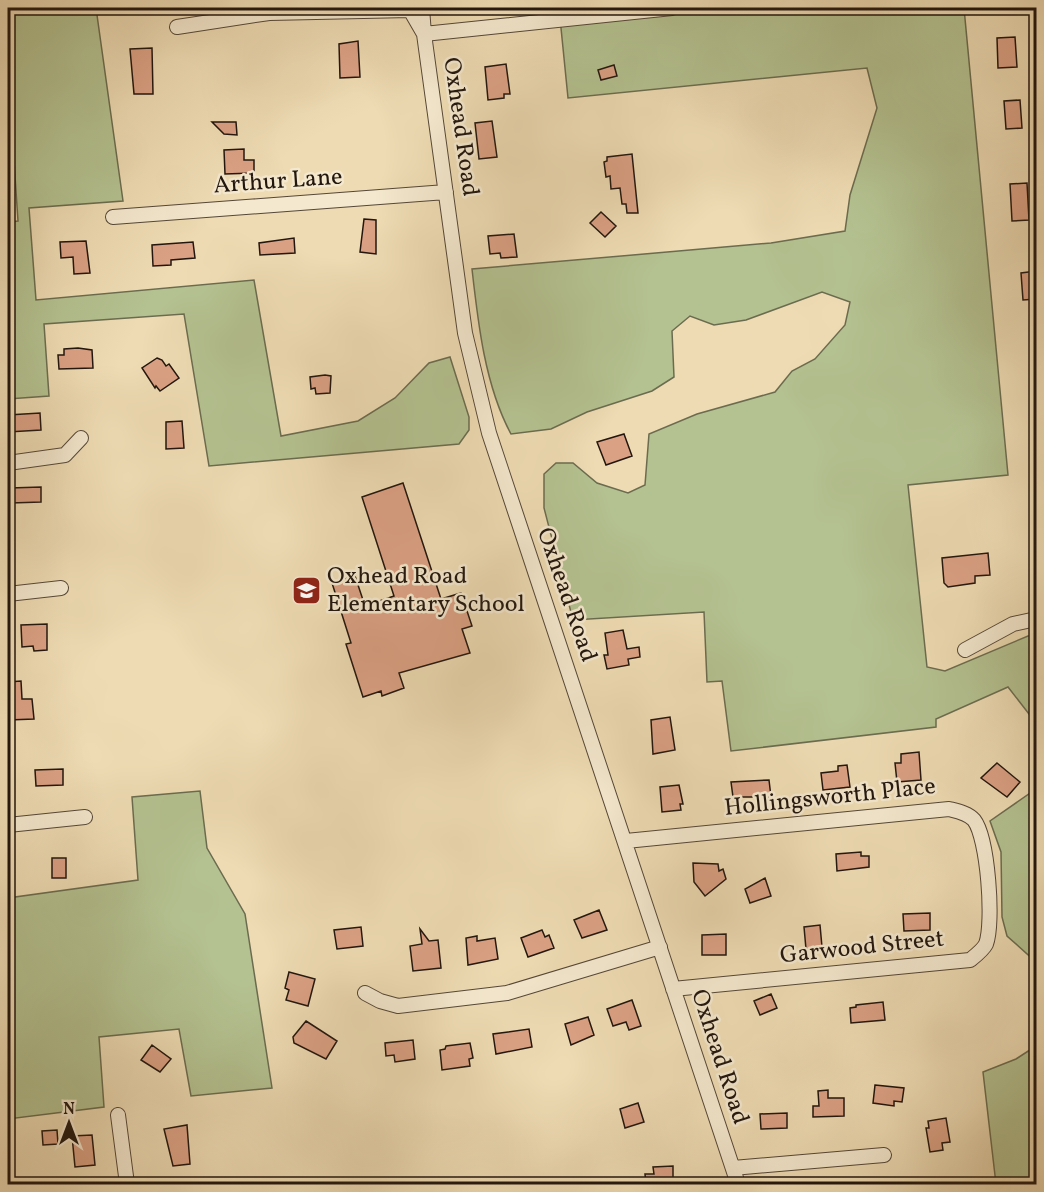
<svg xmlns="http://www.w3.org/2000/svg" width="1044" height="1192" viewBox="0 0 1044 1192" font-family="Vollkorn,serif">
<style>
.green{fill:#b4c190;stroke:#6b6c4f;stroke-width:1.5}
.building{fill:#dba184;stroke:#22160e;stroke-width:1.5}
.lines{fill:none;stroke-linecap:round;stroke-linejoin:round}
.minor-casing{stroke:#554737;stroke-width:16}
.minor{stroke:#f4e8ce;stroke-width:14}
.labels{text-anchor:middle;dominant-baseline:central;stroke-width:5;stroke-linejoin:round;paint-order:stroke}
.street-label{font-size:24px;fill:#22160e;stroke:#f4e8ce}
.poi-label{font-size:24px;fill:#22160e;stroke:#f4e8ce;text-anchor:start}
</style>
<rect width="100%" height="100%" fill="#eedbb3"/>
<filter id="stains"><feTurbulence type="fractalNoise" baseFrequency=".00333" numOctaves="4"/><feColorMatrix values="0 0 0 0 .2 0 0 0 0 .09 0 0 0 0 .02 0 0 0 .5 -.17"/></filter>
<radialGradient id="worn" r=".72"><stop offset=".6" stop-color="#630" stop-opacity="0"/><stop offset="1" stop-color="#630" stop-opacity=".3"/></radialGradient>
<path class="green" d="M8 8H96L123 201 29 208 36 300 254 280 281 436 358 421 395 398 429 363 450 357 469 417V430L459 444 209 466 184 314 44 324 49 396 8 399V222L18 221 8 71Z
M559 8H964L1008 475 908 485 927 667 945 671 1028 636 1036 635V723L1008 687 936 719V727L731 751 722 681 707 682 704 612 573 620 544 508V474L556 463H573L597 483 628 493 645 485 649 434 697 414 775 392 792 371 815 359 845 325 850 302 822 292 746 320 714 325 690 316 672 331 674 377 652 391 587 412 551 429 511 434C485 386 478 323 472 269L771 243 845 231 850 195 877 108 867 68 568 98Z
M1036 789V962L1007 936 1002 917 1001 852 990 821Z
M200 791 207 848 245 914 272 1088 191 1096 179 1029 99 1037 104 1107 8 1119V898L138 880 132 797Z
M1036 1046V1184H996L983 1072 1016 1059Z"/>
<path class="building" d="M1015 37 1017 67 998 68 997 38Z
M358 41 360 77 340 78 339 44Z
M152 48 153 94H134L130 49Z
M506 64 510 94H504V98L488 100 485 67Z
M614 65 617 76 601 80 598 70Z
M1020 100 1022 128 1006 129 1004 101Z
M492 121 497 157 479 159 475 123Z
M212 122H236L237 135 224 134Z
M244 149V160H254V173L225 174 224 150Z
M632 154 638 213H627L626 204H622L620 188 611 189 610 176 606 177 604 162 607 161V157Z
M1027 183 1029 220 1012 221 1010 184Z
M601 212 616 226 605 237 590 223Z
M364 219 376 220V254L360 252Z
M514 234 517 257 501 258 500 253 490 254 488 236Z
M294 238 295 253 260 255 259 243Z
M86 241 90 273 74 274 73 257 61 258 60 242Z
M193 242 195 258 171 260V265L153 266 152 245Z
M1036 271V299L1023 300 1021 273Z
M78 348 92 350 93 368 59 369 58 355H64V349Z
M157 358 162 360 166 366 169 364 179 378 160 391 156 386 155 388 142 368Z
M325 375 331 376 330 393 316 394 315 388 311 389 310 377Z
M40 413 41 430 8 432V415Z
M182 421 184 448 166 449V422Z
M624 434 632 456 606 465 597 442Z
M403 483 441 599 461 593 472 626 462 629 470 653 399 673 404 688 382 696 381 691 363 697 346 644 351 643 332 583 355 576 365 606 394 596 362 497Z
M41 487V502L11 503 10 488Z
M988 553 990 575 975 576V583L948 587 944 583 942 558Z
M47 624V650L34 651 33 646 22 647 21 625Z
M623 630 627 649 639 647 640 657 628 659 629 665 607 669 604 655H608L605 633Z
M21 681 22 699H32L34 719 8 720V682Z
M670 717 675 750 653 754 651 720Z
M919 752 921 780 897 782 895 763H901V754Z
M997 763 1020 782 1007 797 981 778Z
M847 765 850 787 823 790 821 773 838 771V766Z
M63 769V785L36 786 35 770Z
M769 780 771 797H733L731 782Z
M679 785 683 804H680L681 810 662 812 660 787Z
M861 852V856H869V867L837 871 836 854Z
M52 858H66V878H52Z
M693 863 718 864 719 871 723 869 726 879 705 896 694 882Z
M765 878 771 896 750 903 745 889Z
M599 910 607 930 582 938 574 920Z
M930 913V930L904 931 903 914Z
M820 925 822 947 806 949 804 927Z
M361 927 363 946 337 949 334 930Z
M420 929 429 941 438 940 441 968 413 971 410 946 422 944Z
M542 930 545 937 549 935 554 948 528 957 521 938Z
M726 934V955H702V935Z
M477 936V941L495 938 498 959 468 965 466 938Z
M289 972 315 979 308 1006 286 1000 289 990 285 988Z
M771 994 777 1008 760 1015 754 1001Z
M632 1000 641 1026 629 1030 626 1022 613 1026 607 1009Z
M883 1002 885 1020 851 1023 850 1008 856 1007V1005Z
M588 1017 594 1035 571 1045 565 1024Z
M306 1021 337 1041 326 1059 294 1043 293 1037Z
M529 1029 532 1047 496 1054 493 1034Z
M413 1040 415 1059 395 1062 394 1055 386 1056 385 1043Z
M470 1043 473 1058 469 1059 470 1066 442 1070 440 1050 445 1049 446 1046Z
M152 1045 171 1059 160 1072 141 1060Z
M875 1085 904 1088 902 1102 894 1101V1106L873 1103Z
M828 1090V1098H844V1116L813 1117V1106H819L818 1091Z
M638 1103 644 1122 625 1128 620 1109Z
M787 1113V1128L761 1129 760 1114Z
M946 1118 950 1142 942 1143 943 1150 930 1152 926 1128H929L928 1121Z
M187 1125 190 1164 173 1166 164 1129Z
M57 1130 58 1144 43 1145 42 1131Z
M92 1135 95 1165 75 1167 72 1136Z
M673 1166V1185H646L645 1174H654L653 1167Z"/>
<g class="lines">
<defs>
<path id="minor" d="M409 8 424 34 465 333 489 433 738 1184
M422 8 424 34 672 8
M177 27 269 13 410 10
M113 217 446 192
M8 463 65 455 81 438
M8 594 61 588
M965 650 1013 624 1036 619
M8 825 85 817
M626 841 949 809C957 811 968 813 974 820 988 838 994 923 986 944 983 950 975 956 970 960L673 989
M365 993 380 1001 398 1006 507 993 660 947
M118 1115 127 1184
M733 1168 884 1155"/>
</defs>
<use href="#minor" class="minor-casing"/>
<use href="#minor" class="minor"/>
</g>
<defs>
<symbol id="school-square" viewBox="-11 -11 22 22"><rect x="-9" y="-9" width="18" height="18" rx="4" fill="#8f2418" stroke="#f4e8ce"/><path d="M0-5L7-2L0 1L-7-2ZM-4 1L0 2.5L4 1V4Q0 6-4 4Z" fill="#fff"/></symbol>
</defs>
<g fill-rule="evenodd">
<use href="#school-square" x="290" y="574" width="33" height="33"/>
</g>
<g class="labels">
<g class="street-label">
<text transform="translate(460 127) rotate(82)">Oxhead Road</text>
<text transform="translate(278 182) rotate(-4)">Arthur Lane</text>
<text transform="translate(566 595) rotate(71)">Oxhead Road</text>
<text transform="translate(830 798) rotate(-6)">Hollingsworth Place</text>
<text transform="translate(862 948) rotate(-6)">Garwood Street</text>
<text transform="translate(719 1057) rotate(72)">Oxhead Road</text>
</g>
<g class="poi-label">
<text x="327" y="577">Oxhead Road<tspan x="327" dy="28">Elementary School</tspan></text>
</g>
</g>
<rect width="1044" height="1192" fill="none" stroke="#eedbb3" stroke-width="30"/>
<rect x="9" y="9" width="1026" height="1174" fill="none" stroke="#22160e" stroke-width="3"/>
<rect x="15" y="15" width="1014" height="1162" fill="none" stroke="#22160e" stroke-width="1.5"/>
<g transform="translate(69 1123)" stroke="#f4e8ce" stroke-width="4.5" paint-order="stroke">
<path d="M0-4.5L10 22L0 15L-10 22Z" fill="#22160e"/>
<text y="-9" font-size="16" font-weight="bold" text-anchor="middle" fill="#22160e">N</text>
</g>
<rect width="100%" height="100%" filter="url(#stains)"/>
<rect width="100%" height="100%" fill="url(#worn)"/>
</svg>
